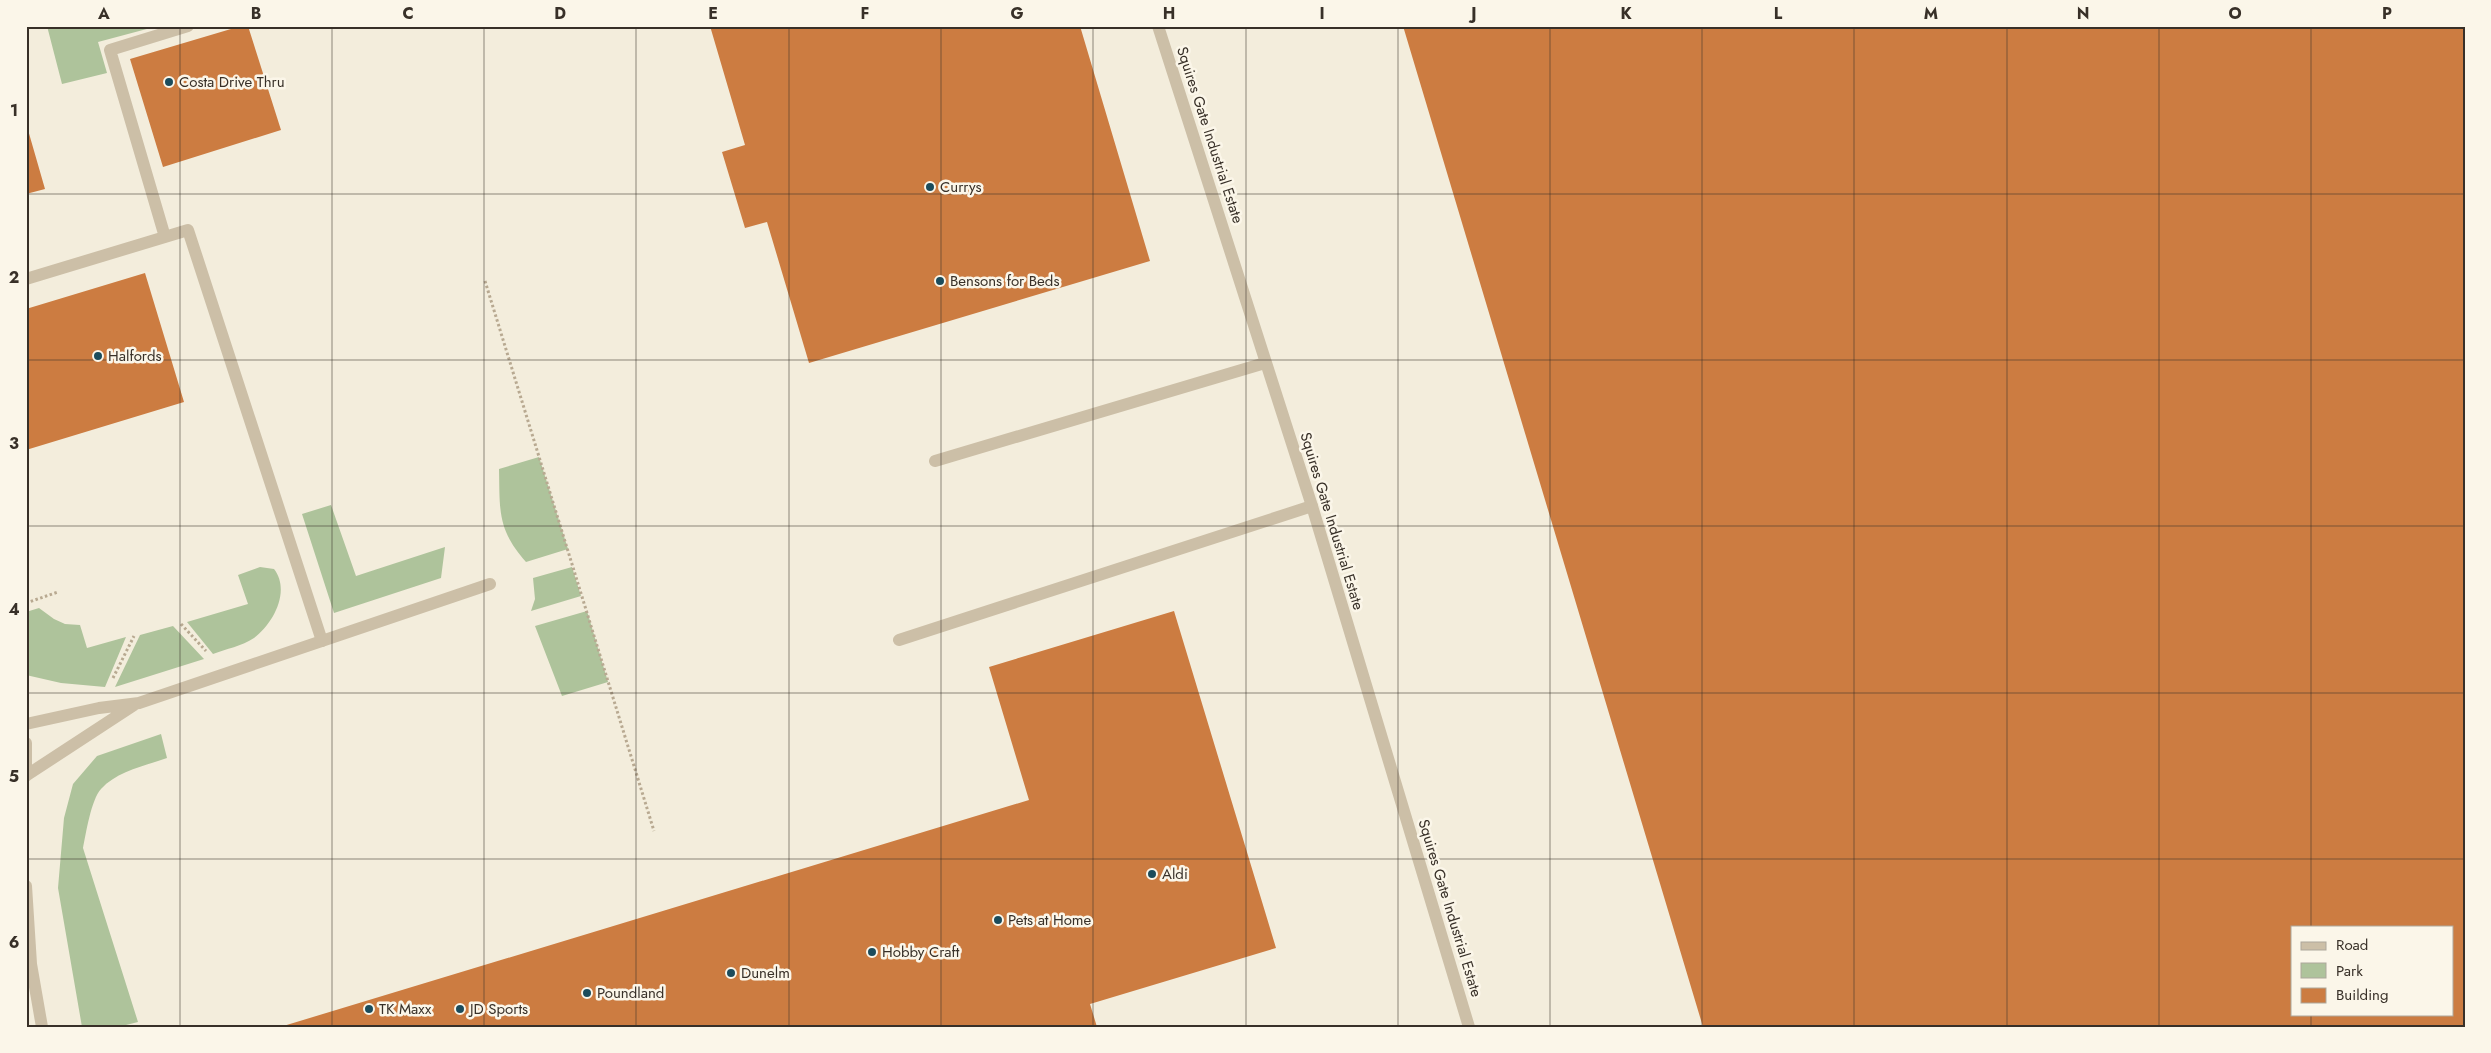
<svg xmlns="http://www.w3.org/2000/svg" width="2491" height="1053" viewBox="0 0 2491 1053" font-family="Jost,sans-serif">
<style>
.green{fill:#aec39b}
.building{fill:#cc7c41;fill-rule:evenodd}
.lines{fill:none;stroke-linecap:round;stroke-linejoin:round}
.path{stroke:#b8a991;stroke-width:3;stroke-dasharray:2.5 2.5;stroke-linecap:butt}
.lane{stroke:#ccbfa7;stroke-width:12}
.street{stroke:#ccbfa7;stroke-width:12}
.grid{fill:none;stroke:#383028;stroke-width:1;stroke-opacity:0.55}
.poi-dot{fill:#1b4c5c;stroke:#fbf6e9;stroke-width:2}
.labels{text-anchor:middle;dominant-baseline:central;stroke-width:5;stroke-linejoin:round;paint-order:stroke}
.poi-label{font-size:15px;fill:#383028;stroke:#fbf6e9;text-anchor:start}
.street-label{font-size:15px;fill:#383028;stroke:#fbf6e9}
.neatline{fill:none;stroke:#383028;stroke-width:2}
.grid-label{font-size:16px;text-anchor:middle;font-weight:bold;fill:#383028}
</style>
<rect width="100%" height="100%" fill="#f3eddc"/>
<path class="green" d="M47 26H158L98 42 107 73 62 84Z
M539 457 568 549 526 562C497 529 500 511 499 469Z
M331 505 356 576 445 547 441 578 334 613 302 514Z
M260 567 274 569C291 591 273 624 254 638 242 646 226 649 213 654L187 622 248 604 238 575Z
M572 567 581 596 531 611 535 599 533 578Z
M39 608 54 619 65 624 80 625 87 648 126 637 105 687 61 683 26 675V612Z
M587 611 608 682 562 696 535 626Z
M173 626 204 659 115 687 140 635Z
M161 734 167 758C145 766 117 771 101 789 91 800 86 834 83 848L138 1022 118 1027H82L58 888 64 818 73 784 97 756Z"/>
<path class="building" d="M241 26H248L281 130 163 167 130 59Z
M710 26H1080L1150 261 809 363 767 222 745 228 722 152 745 145Z
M1403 26H2465V1027H1703ZM2292 927H2452V1014H2292Z
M26 123 45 189 26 194Z
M145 273 184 402 26 450V309Z
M1174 611 1276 948 1090 1004 1097 1027H280L1029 800 989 667Z"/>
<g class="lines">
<path class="path" d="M485 281 654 831
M26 603 58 592
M181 624 206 651
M113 678 134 636"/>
<path class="lane" d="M165 237 110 50 188 26
M26 279 188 230 322 641
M935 461 1265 363
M899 640 1312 506"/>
<path class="street" d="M1158 26 1312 506 1469 1027
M26 724 99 708 139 703 490 584
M26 743V776
M27 775 134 705
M26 886 31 964 42 1027"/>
</g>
<path class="grid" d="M180 26V1027M332 26V1027M484 26V1027M636 26V1027M789 26V1027M941 26V1027M1093 26V1027M1246 26V1027M1398 26V1027M1550 26V1027M1702 26V1027M1854 26V1027M2007 26V1027M2159 26V1027M2311 26V927M26 194H2465M26 360H2465M26 526H2465M26 693H2465M26 859H2465M2311 1014V1027"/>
<g class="poi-dot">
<circle cx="169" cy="82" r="5"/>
<circle cx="930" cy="187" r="5"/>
<circle cx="940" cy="281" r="5"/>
<circle cx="98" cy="356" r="5"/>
<circle cx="1152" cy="874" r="5"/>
<circle cx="998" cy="920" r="5"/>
<circle cx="872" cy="952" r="5"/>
<circle cx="731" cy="973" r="5"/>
<circle cx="587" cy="993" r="5"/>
<circle cx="369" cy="1009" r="5"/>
<circle cx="460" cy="1009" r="5"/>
</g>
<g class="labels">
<g class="poi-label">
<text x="179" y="82">Costa Drive Thru</text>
<text x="940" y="187">Currys</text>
<text x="950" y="281">Bensons for Beds</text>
<text x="108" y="356">Halfords</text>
<text x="1162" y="874">Aldi</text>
<text x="1008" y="920">Pets at Home</text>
<text x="882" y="952">Hobby Craft</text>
<text x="741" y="973">Dunelm</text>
<text x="597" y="993">Poundland</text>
<text x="379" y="1009">TK Maxx</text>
<text x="470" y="1009">JD Sports</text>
</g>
<g class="street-label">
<text transform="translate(1210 135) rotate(72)">Squires Gate Industrial Estate</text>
<text transform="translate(1332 521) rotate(73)">Squires Gate Industrial Estate</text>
<text transform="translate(1450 908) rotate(73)">Squires Gate Industrial Estate</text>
</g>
</g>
<rect width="2491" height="1053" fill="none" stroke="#fbf6e9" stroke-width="55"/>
<rect x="2291" y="926" width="162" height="90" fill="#fbf6e9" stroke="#ada79c"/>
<rect x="2301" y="942" width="25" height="8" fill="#ccbfa7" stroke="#ada79c"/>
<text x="2336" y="950" font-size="15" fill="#383028">Road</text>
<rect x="2301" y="963" width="25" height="15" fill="#aec39b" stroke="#ada79c"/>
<text x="2336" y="976" font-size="15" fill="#383028">Park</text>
<rect x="2301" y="988" width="25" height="15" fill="#cc7c41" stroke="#ada79c"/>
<text x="2336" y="1000" font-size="15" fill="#383028">Building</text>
<rect x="28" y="28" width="2436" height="998" class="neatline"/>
<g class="grid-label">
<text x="104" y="19">A</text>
<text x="256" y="19">B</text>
<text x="408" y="19">C</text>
<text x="560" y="19">D</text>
<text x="713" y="19">E</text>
<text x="865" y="19">F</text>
<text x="1017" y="19">G</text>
<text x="1169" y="19">H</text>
<text x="1322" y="19">I</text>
<text x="1474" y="19">J</text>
<text x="1626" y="19">K</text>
<text x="1778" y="19">L</text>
<text x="1931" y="19">M</text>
<text x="2083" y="19">N</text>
<text x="2235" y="19">O</text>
<text x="2387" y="19">P</text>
<text x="14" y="116">1</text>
<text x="14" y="283">2</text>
<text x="14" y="449">3</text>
<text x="14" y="615">4</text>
<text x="14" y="782">5</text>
<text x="14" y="948">6</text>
</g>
</svg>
